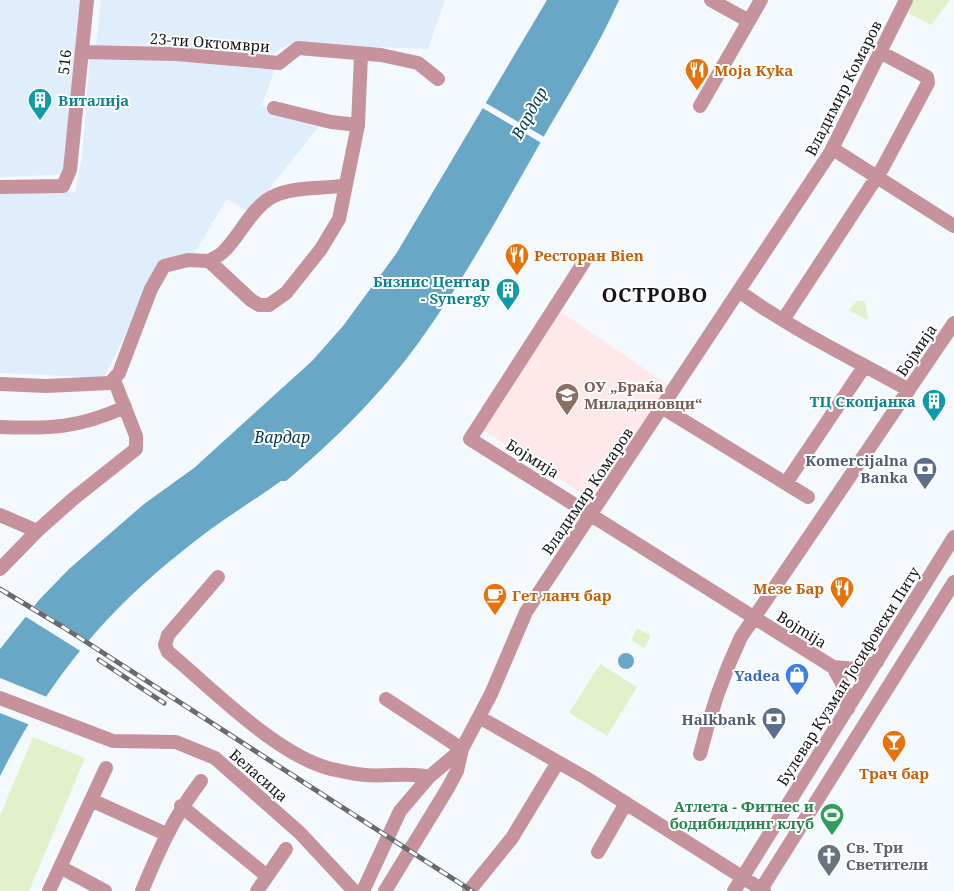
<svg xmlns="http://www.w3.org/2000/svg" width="954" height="891" viewBox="0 0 954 891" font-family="'Noto Serif',serif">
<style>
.built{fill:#e0eefb}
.education{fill:#fee8e9}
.green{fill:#e2f1ca}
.water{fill:#68a7c6}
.pier{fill:#f4f9fe}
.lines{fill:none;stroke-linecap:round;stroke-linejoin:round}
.minor{stroke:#c6939d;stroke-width:14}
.rail-casing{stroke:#686b6e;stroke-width:5}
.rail{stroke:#fff;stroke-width:3;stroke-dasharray:9;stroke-linecap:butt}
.labels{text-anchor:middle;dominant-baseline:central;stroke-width:4;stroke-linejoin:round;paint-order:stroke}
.street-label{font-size:15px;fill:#141619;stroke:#fff}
.food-label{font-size:15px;font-weight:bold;fill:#c56008;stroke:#fff;text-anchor:start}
.culture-label{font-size:15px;font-weight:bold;fill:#0d838f;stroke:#fff;text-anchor:end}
.education-label{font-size:15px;font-weight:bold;fill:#785e54;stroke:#fff;text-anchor:start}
.service-label{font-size:15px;font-weight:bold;fill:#4e5e75;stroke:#fff;text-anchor:end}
.shop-label{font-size:15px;font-weight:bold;fill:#366cbe;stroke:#fff;text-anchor:end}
.leisure-label{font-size:15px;font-weight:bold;fill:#27864d;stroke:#fff;text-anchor:end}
.worship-label{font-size:15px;font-weight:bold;fill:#5b616d;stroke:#fff;text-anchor:start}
.water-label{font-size:16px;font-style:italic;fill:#033c52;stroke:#fff}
.district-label{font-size:20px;font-weight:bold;letter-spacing:1px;fill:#141619;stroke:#fff}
</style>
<rect width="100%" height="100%" fill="#f4f9fe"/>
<path class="built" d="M0 0H83L65 172 54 175 0 177Z
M101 0H445L428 49 289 44 262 60 178 45 96 46Z
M90 55 276 66 262 105 320 125 250 213 227 199 193 255 162 260 104 378 0 373V192H75L82 157Z"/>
<path class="education" d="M554 307 668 385 594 501 478 427Z"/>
<path class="green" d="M906 0H950L931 25 901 9Z
M857 301H865L868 320 848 310Z
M637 628 651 636 644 648 631 640Z
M600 664 637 687 607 736 569 713Z
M33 737 85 758 29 891H0V816Z"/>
<path class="water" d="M547 0H619C597 50 566 97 539 145 501 212 464 280 419 342 382 393 335 440 286 481H281C249 504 215 524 185 549 102 614 48 682 0 776V649L39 600 69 569 144 504 194 468 312 361 343 326 396 254Z
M618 661a8 8 0 1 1 16 0a8 8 0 1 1-16 0Z"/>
<path class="pier" d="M484 102 546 138 543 144 481 107Z
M32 605 66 626 90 642 82 652 23 615Z
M0 678 47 697 30 725 0 713Z"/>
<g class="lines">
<path class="minor" d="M711 0 749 21
M82 52 176 54 279 63 298 48 381 55 418 63 438 79
M700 106 761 0
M274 108 331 122 358 125
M833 149 954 226
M0 187 63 186 70 170 87 0
M209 261 251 300 259 305H269L286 293 321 249 339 219 358 125 361 55
M209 261C214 258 221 255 225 250 240 235 249 213 267 200 288 185 322 190 346 185
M584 262 470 439 833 667 856 669 877 662
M740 292C793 330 852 358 909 390
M783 320 882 169 928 83 927 77 880 52
M0 384 46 386 110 383 119 373 151 289 164 266 188 260 209 261
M663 408 808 497
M0 427C50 429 79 428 125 407
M786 483 864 367
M0 515 37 531
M0 569 37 531 73 499 136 449V436L114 380
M218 577 168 635 165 645 168 652C213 689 276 755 331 769 342 771 354 774 365 775 386 777 409 772 429 777
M833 667 843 685 848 709
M0 698 113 741 176 742 215 758 300 833 354 891
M386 699 462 749
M479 717 586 778 764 891
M700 754C710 713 723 675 741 637L954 323
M91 800 166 834
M181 806 267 876
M598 852 626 803
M60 867 105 891
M49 891 106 768
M142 891C159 850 174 816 201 781
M257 891 286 849
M363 891 400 811 429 777 462 749
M385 891 448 788 457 771 462 749 491 694 526 612 830 153 906 0
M469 891 512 838 558 762
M734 891 954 537
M760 891 954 582"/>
<defs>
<path id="rail" d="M0 589 63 627 472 891
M99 660 164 703"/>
</defs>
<use href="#rail" class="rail-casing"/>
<use href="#rail" class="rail"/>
</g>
<defs>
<symbol id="restaurant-pin" viewBox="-11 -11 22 30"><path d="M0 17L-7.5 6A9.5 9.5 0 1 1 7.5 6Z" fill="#e8710a" stroke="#fff"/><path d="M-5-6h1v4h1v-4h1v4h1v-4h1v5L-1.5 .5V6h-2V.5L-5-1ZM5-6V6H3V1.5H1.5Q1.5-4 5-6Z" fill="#fff"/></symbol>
<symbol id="building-pin" viewBox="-11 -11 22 30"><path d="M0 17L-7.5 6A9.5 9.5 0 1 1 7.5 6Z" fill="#0f9aa8" stroke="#fff"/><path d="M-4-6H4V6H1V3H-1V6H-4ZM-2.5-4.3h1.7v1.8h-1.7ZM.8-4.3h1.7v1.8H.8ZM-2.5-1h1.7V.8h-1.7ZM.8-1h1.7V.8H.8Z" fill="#fff"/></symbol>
<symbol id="school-pin" viewBox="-11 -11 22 30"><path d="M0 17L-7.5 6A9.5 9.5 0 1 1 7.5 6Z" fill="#8d6e63" stroke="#fff"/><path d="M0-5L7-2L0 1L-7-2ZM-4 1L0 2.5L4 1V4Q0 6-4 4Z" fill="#fff"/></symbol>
<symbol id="bank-pin" viewBox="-11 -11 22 30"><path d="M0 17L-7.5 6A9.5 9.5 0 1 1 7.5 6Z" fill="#5c6f8a" stroke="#fff"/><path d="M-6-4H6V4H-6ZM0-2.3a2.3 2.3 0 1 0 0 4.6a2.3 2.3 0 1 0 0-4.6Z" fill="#fff"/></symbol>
<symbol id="cafe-pin" viewBox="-11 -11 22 30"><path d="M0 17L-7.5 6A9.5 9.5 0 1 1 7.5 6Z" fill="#e8710a" stroke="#fff"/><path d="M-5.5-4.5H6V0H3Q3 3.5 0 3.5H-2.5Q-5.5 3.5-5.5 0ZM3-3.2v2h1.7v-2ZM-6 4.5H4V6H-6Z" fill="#fff"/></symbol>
<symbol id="shop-pin" viewBox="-11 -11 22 30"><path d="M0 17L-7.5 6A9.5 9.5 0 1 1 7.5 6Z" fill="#3f7fe0" stroke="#fff"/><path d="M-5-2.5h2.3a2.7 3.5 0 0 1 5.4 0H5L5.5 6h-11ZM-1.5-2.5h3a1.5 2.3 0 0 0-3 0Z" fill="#fff"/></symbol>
<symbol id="bar-pin" viewBox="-11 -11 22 30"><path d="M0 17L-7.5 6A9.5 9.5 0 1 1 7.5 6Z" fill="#e8710a" stroke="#fff"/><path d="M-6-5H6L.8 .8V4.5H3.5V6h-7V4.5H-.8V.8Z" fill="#fff"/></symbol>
<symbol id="stadium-pin" viewBox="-11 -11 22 30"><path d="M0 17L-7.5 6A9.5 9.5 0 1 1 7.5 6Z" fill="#2e9e5b" stroke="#fff"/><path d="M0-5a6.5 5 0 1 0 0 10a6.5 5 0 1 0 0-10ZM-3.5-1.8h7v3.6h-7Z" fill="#fff"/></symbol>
<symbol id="church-pin" viewBox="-11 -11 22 30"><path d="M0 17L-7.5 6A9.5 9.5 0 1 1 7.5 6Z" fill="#6b7280" stroke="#fff"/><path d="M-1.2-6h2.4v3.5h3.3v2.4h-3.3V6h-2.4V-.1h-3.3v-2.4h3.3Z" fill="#fff"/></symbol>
</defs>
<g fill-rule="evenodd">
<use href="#restaurant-pin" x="683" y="56" width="28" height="38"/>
<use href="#building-pin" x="26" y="86" width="28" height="38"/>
<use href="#restaurant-pin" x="503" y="241" width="28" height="38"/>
<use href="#building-pin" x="494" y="276" width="28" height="38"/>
<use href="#school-pin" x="553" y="381" width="28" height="38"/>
<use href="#building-pin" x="920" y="387" width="28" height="38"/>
<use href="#bank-pin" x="911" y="455" width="28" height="38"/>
<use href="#restaurant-pin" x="828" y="574" width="28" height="38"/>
<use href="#cafe-pin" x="481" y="581" width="28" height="38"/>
<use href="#shop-pin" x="783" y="661" width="28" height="38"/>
<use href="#bank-pin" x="760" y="705" width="28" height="38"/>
<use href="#bar-pin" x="880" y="728" width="28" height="38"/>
<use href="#stadium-pin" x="818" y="801" width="28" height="38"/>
<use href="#church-pin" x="815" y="842" width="28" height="38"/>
</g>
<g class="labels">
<g class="street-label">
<text transform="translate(210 42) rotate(4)">23-ти Октомври</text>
<text transform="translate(64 62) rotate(-84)">516</text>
<text transform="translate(843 88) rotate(-63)">Владимир Комаров</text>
<text transform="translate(916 350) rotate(-56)">Бојмија</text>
<text transform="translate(533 458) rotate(32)">Бојмија</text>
<text transform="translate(587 491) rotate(-56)">Владимир Комаров</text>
<text transform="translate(802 629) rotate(32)">Bojmija</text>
<text transform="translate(848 676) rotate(-58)">Булевар Кузман Јосифовски Питу</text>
<text transform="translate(259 775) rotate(41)">Беласица</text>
</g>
<g class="food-label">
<text x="714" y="70">Moja Kyka</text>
<text x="534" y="255">Ресторан Bien</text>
<text x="824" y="588" text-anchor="end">Мезе Бар</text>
<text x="512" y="595">Гет ланч бар</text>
<text x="894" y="773" text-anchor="middle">Трач бар</text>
</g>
<g class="culture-label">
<text x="58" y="100" text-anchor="start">Виталија</text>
<text x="490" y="281">Бизнис Центар<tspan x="490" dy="17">- Synergy</tspan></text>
<text x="916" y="401">ТЦ Скопјанка</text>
</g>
<g class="education-label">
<text x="584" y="386">ОУ „Браќа<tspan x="584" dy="17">Миладиновци“</tspan></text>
</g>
<g class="service-label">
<text x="908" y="460">Komercijalna<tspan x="908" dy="17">Banka</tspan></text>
<text x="756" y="719">Halkbank</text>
</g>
<g class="shop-label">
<text x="780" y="675">Yadea</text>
</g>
<g class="leisure-label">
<text x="814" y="806">Атлета - Фитнес и<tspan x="814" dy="17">бодибилдинг клуб</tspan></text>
</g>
<g class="worship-label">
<text x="846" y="847">Св. Три<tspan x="846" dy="17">Светители</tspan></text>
</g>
<g class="water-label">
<text transform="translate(529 113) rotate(-61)">Вардар</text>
<text x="282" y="437">Вардар</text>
</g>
<g class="district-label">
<text x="655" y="294">ОСТРОВО</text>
</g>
</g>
</svg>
